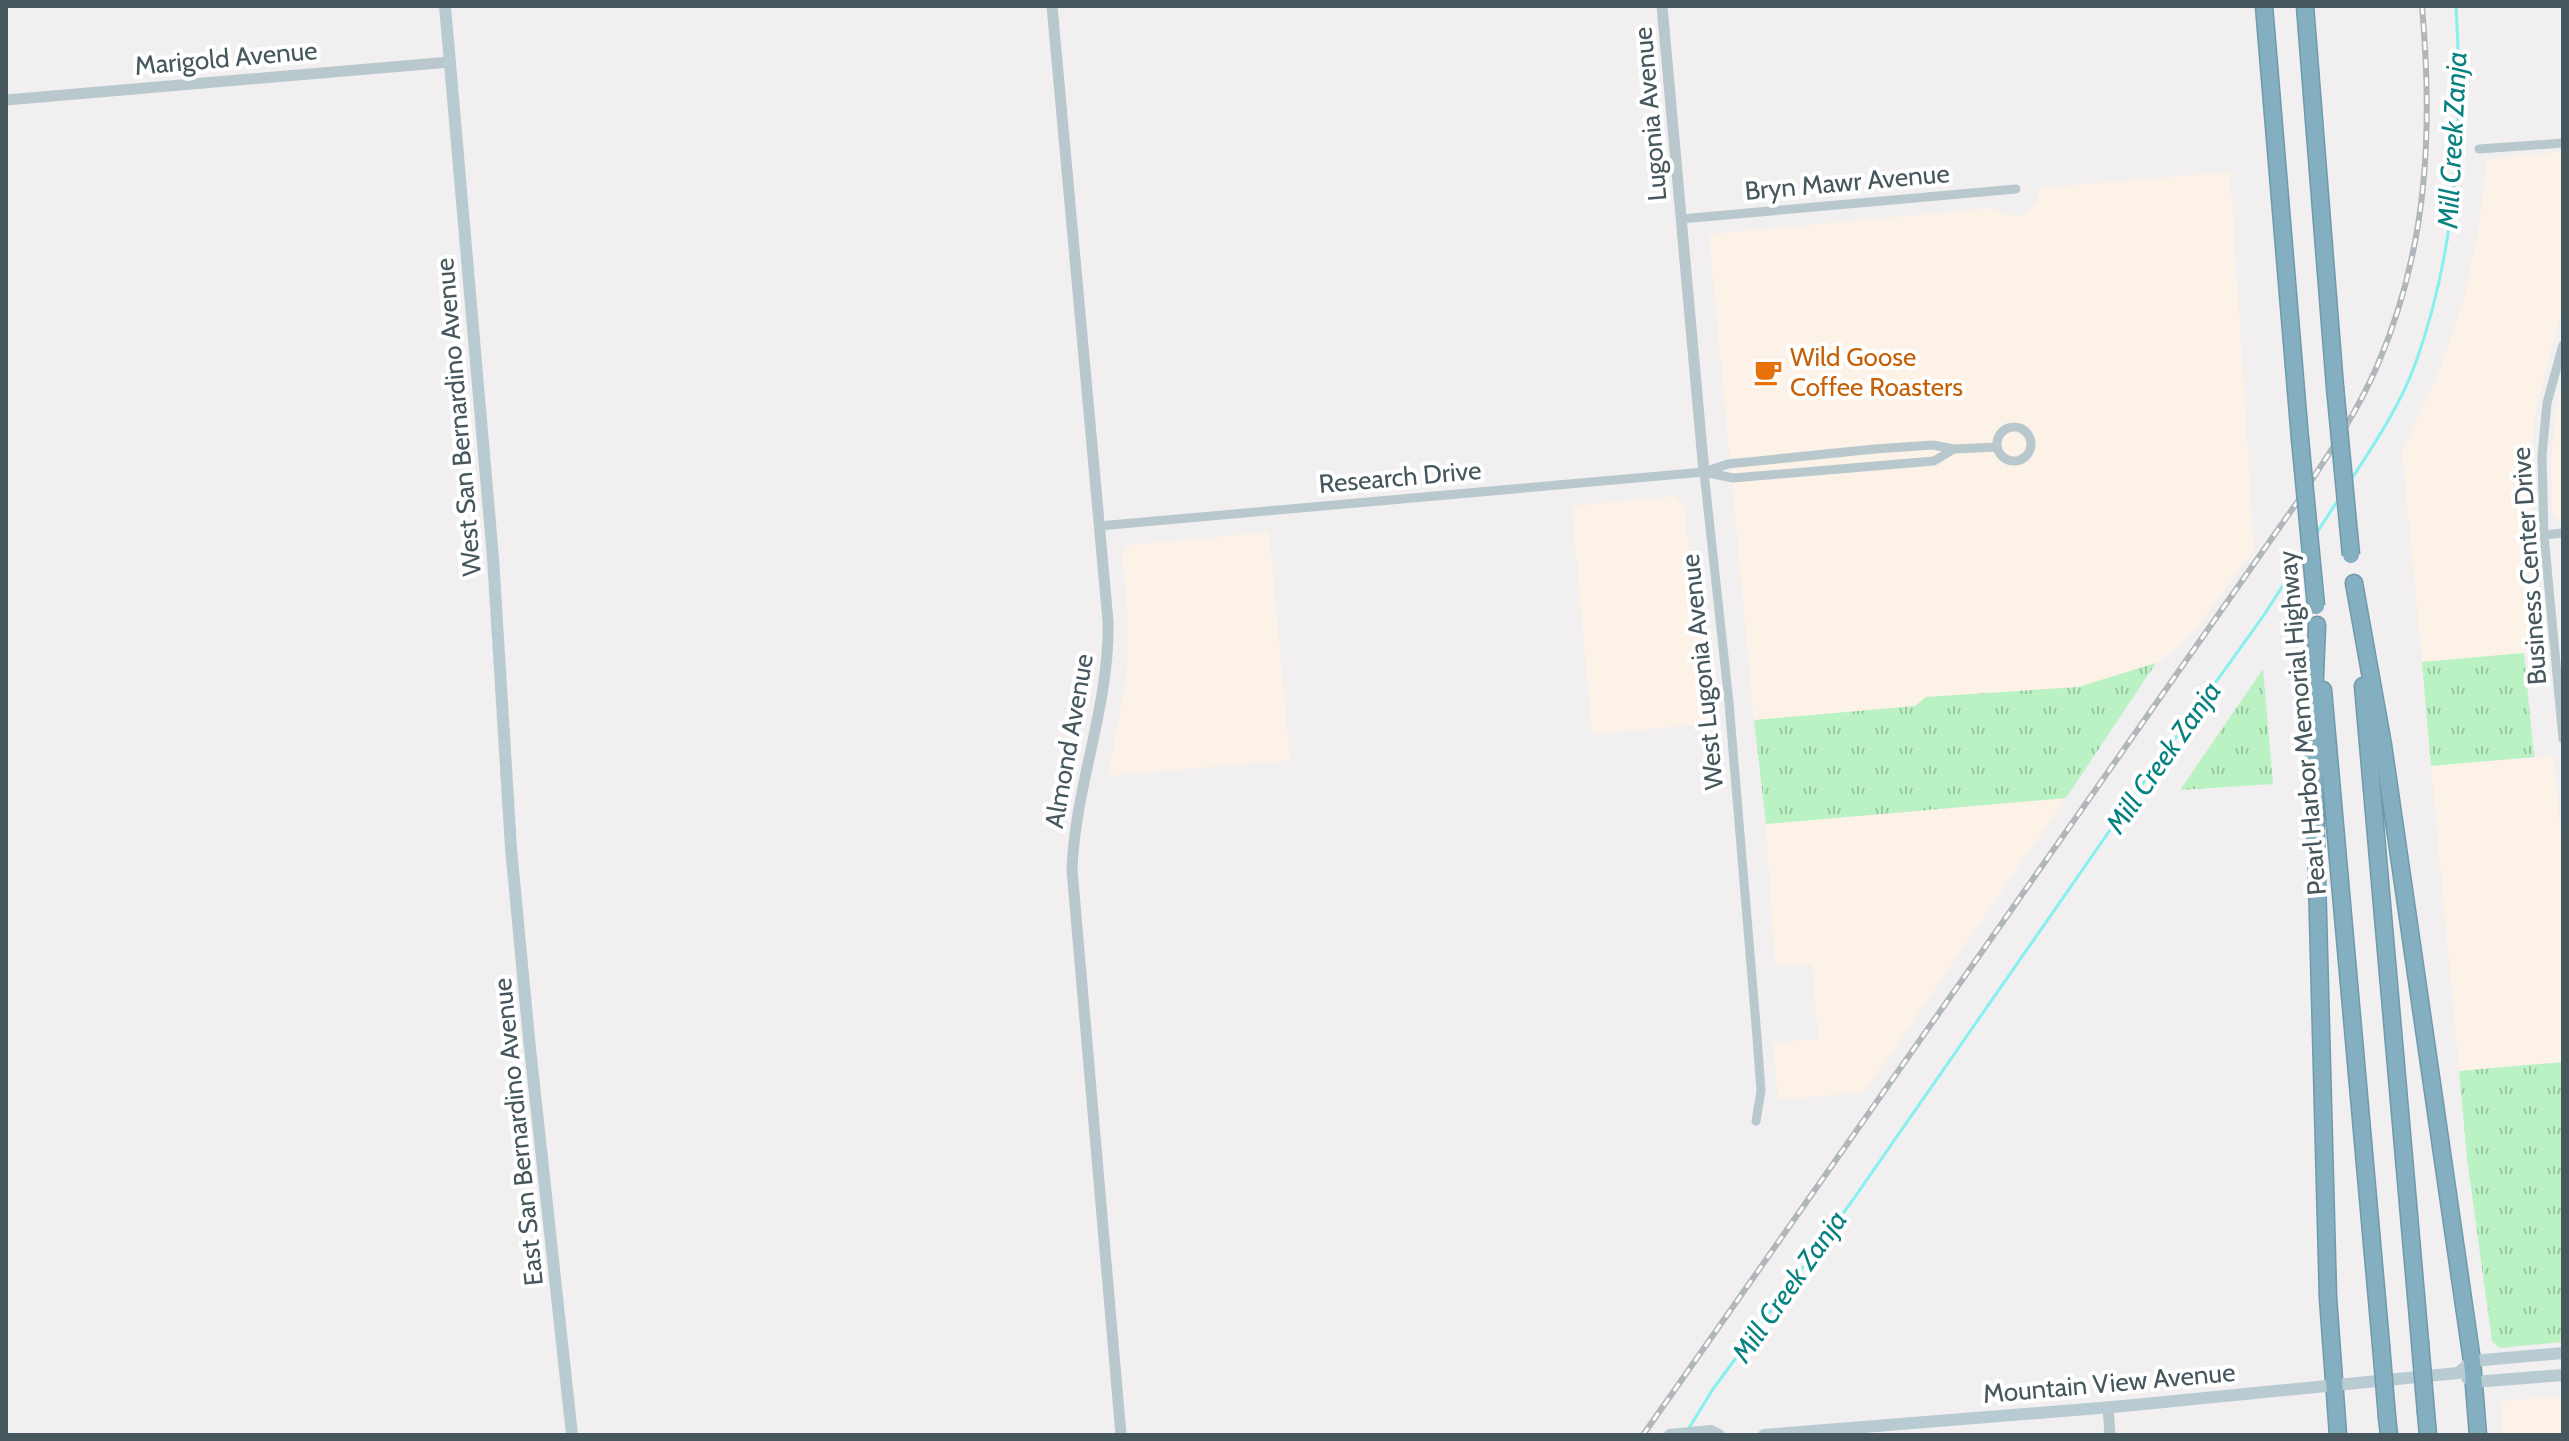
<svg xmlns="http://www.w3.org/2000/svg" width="2569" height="1441" viewBox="0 0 2569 1441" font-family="Cabin,sans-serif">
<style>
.commercial{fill:#fdf2e7}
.grass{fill:url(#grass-tufts)}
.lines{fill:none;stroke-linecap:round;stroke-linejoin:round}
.stream{stroke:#85f1ef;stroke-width:3}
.motorway-casing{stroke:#6f9aac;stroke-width:19}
.minor{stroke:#b9c8cd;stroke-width:9}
.tertiary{stroke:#b9c8cd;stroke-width:11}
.secondary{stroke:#b9cbd2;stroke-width:12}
.motorway{stroke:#83afc1;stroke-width:16}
.rail-casing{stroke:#b0b6ba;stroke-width:6}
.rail{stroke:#fff;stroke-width:3;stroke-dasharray:9;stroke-linecap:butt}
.motorway-bridge-casing{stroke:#6f9aac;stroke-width:19;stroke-linecap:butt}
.motorway-bridge{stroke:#83afc1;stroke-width:16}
.labels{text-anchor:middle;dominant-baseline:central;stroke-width:8;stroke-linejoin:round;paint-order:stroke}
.street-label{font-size:26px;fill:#46585d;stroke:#fff}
.food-label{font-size:26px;fill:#c56008;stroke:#fff;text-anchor:start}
.water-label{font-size:28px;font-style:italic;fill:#088280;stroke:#fff}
</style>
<defs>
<pattern id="grass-tufts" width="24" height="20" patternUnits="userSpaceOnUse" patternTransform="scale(2)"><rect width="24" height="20" fill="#baf2c3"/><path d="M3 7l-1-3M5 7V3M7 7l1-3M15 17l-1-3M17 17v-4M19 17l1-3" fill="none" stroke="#99c7a2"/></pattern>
</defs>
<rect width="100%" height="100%" fill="#f1efef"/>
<path class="commercial" d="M2560 152 2563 153V305L2536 408 2530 469 2544 651 2422 662 2402 451 2439 372 2463 302 2478 233 2487 159Z
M2230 172 2254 549 2199 625 2176 649 2156 663 2078 687 1926 697 1915 706 1754 720 1709 236 1711 234 1991 208 2007 215 2018 216 2027 212 2037 201 2038 188Z
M2563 378V522L2555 516 2552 510 2551 463 2555 419Z
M1675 496 1684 504 1691 571 1710 678 1712 723 1592 734 1572 506Z
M1269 532 1290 760 1108 776 1127 673 1128 622 1122 554 1130 545Z
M2554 756 2563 860V1062L2459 1071 2431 766Z
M2066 798 1864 1092 1778 1100 1773 1043 1818 1039 1812 964 1775 966 1766 824Z
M2563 1396V1435H2503L2501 1405 2505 1401Z"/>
<path class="grass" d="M2524 653 2534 757 2431 766 2422 662Z
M2156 663 2066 798 1766 824 1754 720 1915 706 1926 697 2078 687Z
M2263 669 2273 784 2180 790Z
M2563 1062V1342L2499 1348 2492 1341 2467 1158 2459 1071Z"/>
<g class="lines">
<path class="stream" d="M2351 480C2375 443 2401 404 2416 362 2457 247 2463 127 2456 6
M2316 534 2338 500
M1689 1428 1713 1389 1850 1204 2124 810 2264 615 2303 554"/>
<defs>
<path id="motorway" d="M2264 6 2300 439
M2305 6 2335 387
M2354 583 2383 745 2472 1361 2478 1435
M2317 625 2313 725 2328 1298 2338 1435
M2363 686 2420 1342
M2323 690 2381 1345
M2426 1413 2428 1435
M2387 1417 2389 1435"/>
</defs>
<use href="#motorway" class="motorway-casing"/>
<path class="minor" d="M2479 149 2563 143
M1681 219 2016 189
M2563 345 2547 403 2542 455 2544 535 2563 739
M1997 444a17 17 0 1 1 34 0a17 17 0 1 1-34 0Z
M1704 472 1729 703 1757 1037 1761 1091 1756 1121
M1708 473 1733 478 1934 461 1954 449
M1099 526 1704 472 1728 464 1875 449 1933 445 1954 449 1997 447
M2544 535 2563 533"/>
<path class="tertiary" d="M1052 6 1108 621C1110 706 1075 785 1072 870L1121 1435
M1662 6 1704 472
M6 100 450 62
M2108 1407 2110 1435"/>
<path class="secondary" d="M445 6 493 558 511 848 529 1039 572 1435
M2467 1378 2473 1382 2563 1375
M1670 1435 1711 1431 1719 1435
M1764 1435 2124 1406 2458 1373 2472 1361 2563 1353"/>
<use href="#motorway" class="motorway"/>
<defs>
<path id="rail" d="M1643 1435 2298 501C2327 457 2357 413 2378 364 2428 247 2433 131 2422 6"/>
</defs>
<use href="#rail" class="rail-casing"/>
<use href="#rail" class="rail"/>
<defs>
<path id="motorway-bridge" d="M2335 387 2351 555
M2300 439 2316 606
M2420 1342 2426 1413
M2381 1345 2387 1417"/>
</defs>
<use href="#motorway-bridge" class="motorway-bridge-casing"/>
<use href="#motorway-bridge" class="motorway-bridge"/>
</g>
<defs>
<symbol id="cafe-bare" viewBox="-9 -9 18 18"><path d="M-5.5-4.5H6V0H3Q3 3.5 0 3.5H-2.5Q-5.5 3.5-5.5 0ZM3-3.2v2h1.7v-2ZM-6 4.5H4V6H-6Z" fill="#e8710a" stroke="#fff" stroke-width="2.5" paint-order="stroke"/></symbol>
</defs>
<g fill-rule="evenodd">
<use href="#cafe-bare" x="1748" y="352" width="40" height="40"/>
</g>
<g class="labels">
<g class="street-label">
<text transform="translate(226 58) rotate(-5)">Marigold Avenue</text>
<text transform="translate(1650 114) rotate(-95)">Lugonia Avenue</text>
<text transform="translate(1847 182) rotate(-5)">Bryn Mawr Avenue</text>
<text transform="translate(458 417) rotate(-95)">West San Bernardino Avenue</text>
<text transform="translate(1400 477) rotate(-5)">Research Drive</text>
<text transform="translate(2529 566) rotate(-94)">Business Center Drive</text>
<text transform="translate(1702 672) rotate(-96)">West Lugonia Avenue</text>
<text transform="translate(2302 723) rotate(-95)">Pearl Harbor Memorial Highway</text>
<text transform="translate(1069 741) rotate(-80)">Almond Avenue</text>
<text transform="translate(518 1132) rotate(-96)">East San Bernardino Avenue</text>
<text transform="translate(2109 1383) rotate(-5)">Mountain View Avenue</text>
</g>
<g class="food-label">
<text x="1790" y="357">Wild Goose<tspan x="1790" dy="30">Coffee Roasters</tspan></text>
</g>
<g class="water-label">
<text transform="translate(2452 140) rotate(-87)">Mill Creek Zanja</text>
<text transform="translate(2163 757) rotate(-55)">Mill Creek Zanja</text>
<text transform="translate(1789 1286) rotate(-55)">Mill Creek Zanja</text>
</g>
</g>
<rect width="2569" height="1441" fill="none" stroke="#46585d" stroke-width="16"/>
</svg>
